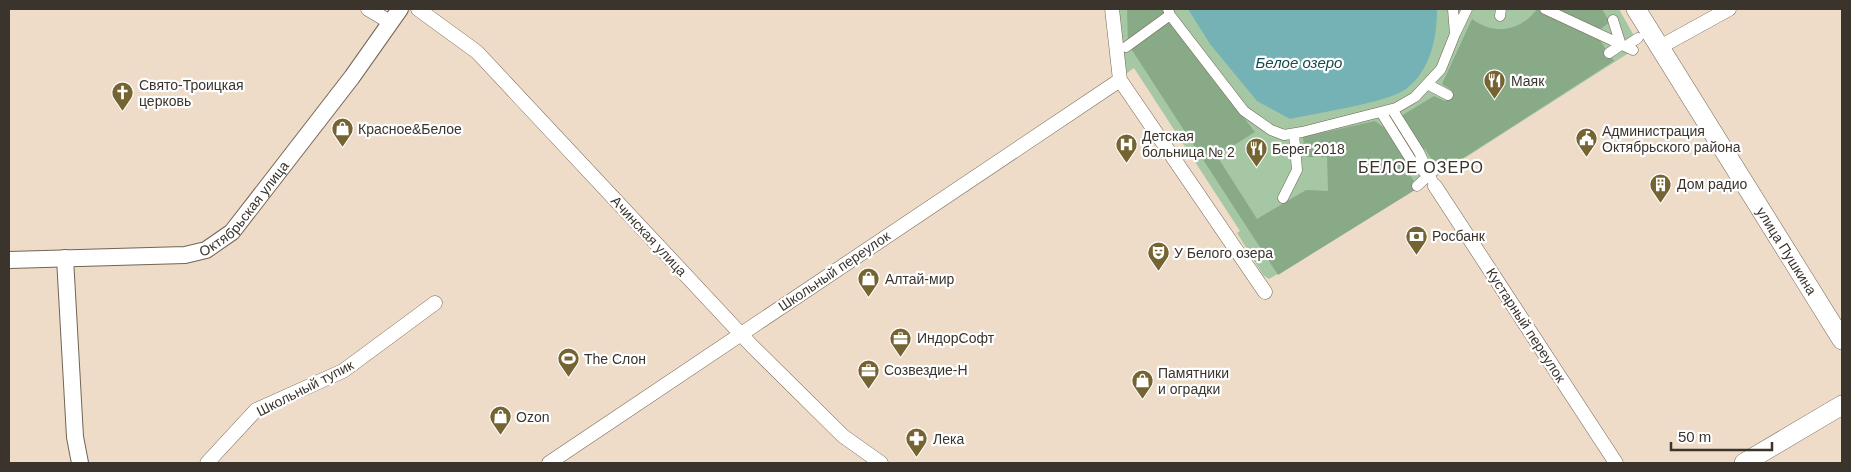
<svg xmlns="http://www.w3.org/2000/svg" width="1851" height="472" viewBox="0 0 1851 472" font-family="Arial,sans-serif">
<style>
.green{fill:#a6c7a4}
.forest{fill:#88aa86}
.water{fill:#75b2b6}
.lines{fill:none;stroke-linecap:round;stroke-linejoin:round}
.pedestrian-casing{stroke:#736453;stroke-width:11}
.minor-casing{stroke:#736453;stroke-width:15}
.tertiary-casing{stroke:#736453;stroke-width:18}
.secondary-casing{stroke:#736453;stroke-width:20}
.pedestrian{stroke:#fff;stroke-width:10}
.minor{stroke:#fff;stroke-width:14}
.tertiary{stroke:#fff;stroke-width:16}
.secondary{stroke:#fff;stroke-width:19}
.labels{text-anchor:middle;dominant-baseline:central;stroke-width:4.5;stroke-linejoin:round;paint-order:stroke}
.poi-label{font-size:14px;fill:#3a342c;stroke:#fff;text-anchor:start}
.street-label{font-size:14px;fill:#3a342c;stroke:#fff}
.water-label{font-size:15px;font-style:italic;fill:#144b4e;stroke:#fff}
.quarter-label{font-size:16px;letter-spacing:1px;fill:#3a342c;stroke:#fff}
</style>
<rect width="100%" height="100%" fill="#eedcc9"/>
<path class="green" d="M1119 9H1619L1638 43 1635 49 1418 188 1269 279 1263 275 1237 233 1240 231 1134 68 1127 73 1124 64Z"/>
<path class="forest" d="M1127 9H1163L1166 18 1255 132 1217 156 1257 219 1306 190 1328 191 1327 157H1305L1303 137 1375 121 1390 132 1407 160 1403 163 1418 188 1278 275 1128 44Z
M1537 9H1602L1610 22 1595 33 1614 61 1440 173 1425 149 1422 151 1401 116 1434 96 1445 101 1451 90 1442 84 1472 19C1495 36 1521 31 1537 9Z"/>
<path class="water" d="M1188 9H1437C1437 37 1431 70 1406 89 1387 103 1316 113 1290 119L1257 101 1210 44Z"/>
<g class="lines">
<defs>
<path id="pedestrian" d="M1168 9 1170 15 1244 111 1271 130 1284 135 1302 132 1396 108 1415 97 1441 69 1455 34 1453 9
M1545 9 1633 50
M1500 16 1501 9
M1456 32 1467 9
M1629 44 1638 38
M1126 47 1170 15
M1609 53 1621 45 1613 20
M1427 84 1448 95
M1392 109 1419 152 1435 186
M1381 112 1411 160 1426 174
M1417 186 1437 168
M1283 198 1297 170 1294 134"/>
<path id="minor" d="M368 9 390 22
M418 9 477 52 752 346 843 436 881 463
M1112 9 1120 80 1265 292
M1660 47 1729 9
M1435 186 1616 463
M207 463 256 410 343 371 435 303
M549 463 1120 80"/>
<g id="tertiary">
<path d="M65 258 75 437 80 463"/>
<path id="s1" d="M9 260 185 255 206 250 232 232 352 77 400 9"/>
</g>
<g id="secondary">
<path id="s2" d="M1636 9 1842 340"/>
<path d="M1744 463 1842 405"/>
</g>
</defs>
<use href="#pedestrian" class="pedestrian-casing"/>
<use href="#minor" class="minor-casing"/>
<use href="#tertiary" class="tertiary-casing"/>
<use href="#secondary" class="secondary-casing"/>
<use href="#pedestrian" class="pedestrian"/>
<use href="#minor" class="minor"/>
<use href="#tertiary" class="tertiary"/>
<use href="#secondary" class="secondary"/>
</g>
<defs>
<symbol id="restaurant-pin" viewBox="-11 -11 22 30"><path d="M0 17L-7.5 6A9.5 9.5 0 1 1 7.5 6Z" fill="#756432" stroke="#fff"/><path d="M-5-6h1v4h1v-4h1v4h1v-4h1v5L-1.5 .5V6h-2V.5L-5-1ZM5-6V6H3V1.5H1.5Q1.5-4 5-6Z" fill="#fff"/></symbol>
<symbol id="church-pin" viewBox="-11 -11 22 30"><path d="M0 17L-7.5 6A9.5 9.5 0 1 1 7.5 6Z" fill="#756432" stroke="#fff"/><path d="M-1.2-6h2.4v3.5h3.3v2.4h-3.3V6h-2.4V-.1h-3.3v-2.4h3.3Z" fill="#fff"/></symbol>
<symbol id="shop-pin" viewBox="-11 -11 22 30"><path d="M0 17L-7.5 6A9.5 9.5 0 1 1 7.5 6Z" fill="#756432" stroke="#fff"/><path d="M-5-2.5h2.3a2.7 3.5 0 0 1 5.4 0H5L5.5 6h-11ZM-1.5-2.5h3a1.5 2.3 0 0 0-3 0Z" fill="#fff"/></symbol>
<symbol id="civic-pin" viewBox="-11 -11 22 30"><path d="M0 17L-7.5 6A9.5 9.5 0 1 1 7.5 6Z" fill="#756432" stroke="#fff"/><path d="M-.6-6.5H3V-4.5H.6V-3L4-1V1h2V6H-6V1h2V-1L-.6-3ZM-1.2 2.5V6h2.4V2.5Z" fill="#fff"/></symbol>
<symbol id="hospital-pin" viewBox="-11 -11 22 30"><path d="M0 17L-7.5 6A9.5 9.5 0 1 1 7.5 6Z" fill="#756432" stroke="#fff"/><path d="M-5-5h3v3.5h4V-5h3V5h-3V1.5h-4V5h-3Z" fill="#fff"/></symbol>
<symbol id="building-pin" viewBox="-11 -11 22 30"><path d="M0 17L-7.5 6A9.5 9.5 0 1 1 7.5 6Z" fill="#756432" stroke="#fff"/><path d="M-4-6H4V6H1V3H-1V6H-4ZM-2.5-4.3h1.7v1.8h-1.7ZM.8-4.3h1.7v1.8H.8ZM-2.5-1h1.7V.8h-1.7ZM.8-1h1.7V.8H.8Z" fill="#fff"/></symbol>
<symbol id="bank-pin" viewBox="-11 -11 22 30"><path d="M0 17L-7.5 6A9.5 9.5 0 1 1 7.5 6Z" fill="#756432" stroke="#fff"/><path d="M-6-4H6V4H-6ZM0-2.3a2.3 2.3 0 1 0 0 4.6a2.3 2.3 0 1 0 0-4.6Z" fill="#fff"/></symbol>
<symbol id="theatre-pin" viewBox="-11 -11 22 30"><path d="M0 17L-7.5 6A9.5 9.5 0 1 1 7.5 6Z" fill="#756432" stroke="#fff"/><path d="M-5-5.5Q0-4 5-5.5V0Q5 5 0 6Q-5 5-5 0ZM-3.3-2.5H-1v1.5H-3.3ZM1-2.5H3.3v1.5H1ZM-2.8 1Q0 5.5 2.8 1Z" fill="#fff"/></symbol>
<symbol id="office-pin" viewBox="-11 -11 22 30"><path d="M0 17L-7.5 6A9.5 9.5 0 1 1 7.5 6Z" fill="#756432" stroke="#fff"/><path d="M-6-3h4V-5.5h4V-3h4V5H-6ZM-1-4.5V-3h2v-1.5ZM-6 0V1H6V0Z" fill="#fff"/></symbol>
<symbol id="stadium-pin" viewBox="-11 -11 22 30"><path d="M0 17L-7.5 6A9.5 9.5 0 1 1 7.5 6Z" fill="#756432" stroke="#fff"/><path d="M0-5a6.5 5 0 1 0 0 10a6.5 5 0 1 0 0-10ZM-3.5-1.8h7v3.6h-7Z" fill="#fff"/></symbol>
<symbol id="pharmacy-pin" viewBox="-11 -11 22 30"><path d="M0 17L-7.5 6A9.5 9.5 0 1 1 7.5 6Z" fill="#756432" stroke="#fff"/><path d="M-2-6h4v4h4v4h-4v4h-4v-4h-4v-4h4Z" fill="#fff"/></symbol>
</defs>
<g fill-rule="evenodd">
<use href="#restaurant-pin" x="1482" y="68" width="25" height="34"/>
<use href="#church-pin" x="110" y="80" width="25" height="34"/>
<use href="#shop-pin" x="330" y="116" width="25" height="34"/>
<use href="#civic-pin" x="1574" y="126" width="25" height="34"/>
<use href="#hospital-pin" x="1114" y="132" width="25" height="34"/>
<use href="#restaurant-pin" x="1244" y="136" width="25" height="34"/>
<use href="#building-pin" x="1648" y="172" width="25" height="34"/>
<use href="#bank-pin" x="1404" y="224" width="25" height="34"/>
<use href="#theatre-pin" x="1146" y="240" width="25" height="34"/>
<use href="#shop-pin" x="856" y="266" width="25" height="34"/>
<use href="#office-pin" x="888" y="326" width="25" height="34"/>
<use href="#stadium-pin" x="556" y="346" width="25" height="34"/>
<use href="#office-pin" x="856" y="358" width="25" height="34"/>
<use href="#shop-pin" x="1130" y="368" width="25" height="34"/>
<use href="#shop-pin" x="488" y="404" width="25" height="34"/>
<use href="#pharmacy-pin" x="904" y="426" width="25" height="34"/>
</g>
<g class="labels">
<g class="poi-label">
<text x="1511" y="81">Маяк</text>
<text x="139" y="85">Свято-Троицкая<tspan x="139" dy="16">церковь</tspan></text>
<text x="358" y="129">Красное&amp;Белое</text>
<text x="1602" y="131">Администрация<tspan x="1602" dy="16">Октябрьского района</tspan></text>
<text x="1142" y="136">Детская<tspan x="1142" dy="16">больница № 2</tspan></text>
<text x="1272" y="149">Берег 2018</text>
<text x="1677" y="184">Дом радио</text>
<text x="1432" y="236">Росбанк</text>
<text x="1174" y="253">У Белого озера</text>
<text x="885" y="279">Алтай-мир</text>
<text x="917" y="338">ИндорСофт</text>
<text x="584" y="359">The Слон</text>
<text x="884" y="370">Созвездие-Н</text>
<text x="1158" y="373">Памятники<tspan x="1158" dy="16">и оградки</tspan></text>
<text x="516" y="417">Ozon</text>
<text x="933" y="439">Лека</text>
</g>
<g class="street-label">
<text stroke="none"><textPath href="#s1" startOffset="254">Октябрьская улица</textPath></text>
<text transform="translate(649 236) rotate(47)">Ачинская улица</text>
<text stroke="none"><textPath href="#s2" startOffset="285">улица Пушкина</textPath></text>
<text transform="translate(834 271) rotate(-34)">Школьный переулок</text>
<text transform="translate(1526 325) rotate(57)">Кустарный переулок</text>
<text transform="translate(305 388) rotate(-27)">Школьный тупик</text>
</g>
<g class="water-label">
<text x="1299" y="62">Белое озеро</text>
</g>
<g class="quarter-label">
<text x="1421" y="167">БЕЛОЕ ОЗЕРО</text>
</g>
</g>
<rect width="1851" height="472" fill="none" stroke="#3a342c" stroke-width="20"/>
<path d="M1671 442v8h101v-8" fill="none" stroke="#3a342c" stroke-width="2.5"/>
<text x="1678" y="442" font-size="15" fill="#3a342c" stroke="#ffffff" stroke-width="4" paint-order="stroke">50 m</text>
</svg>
